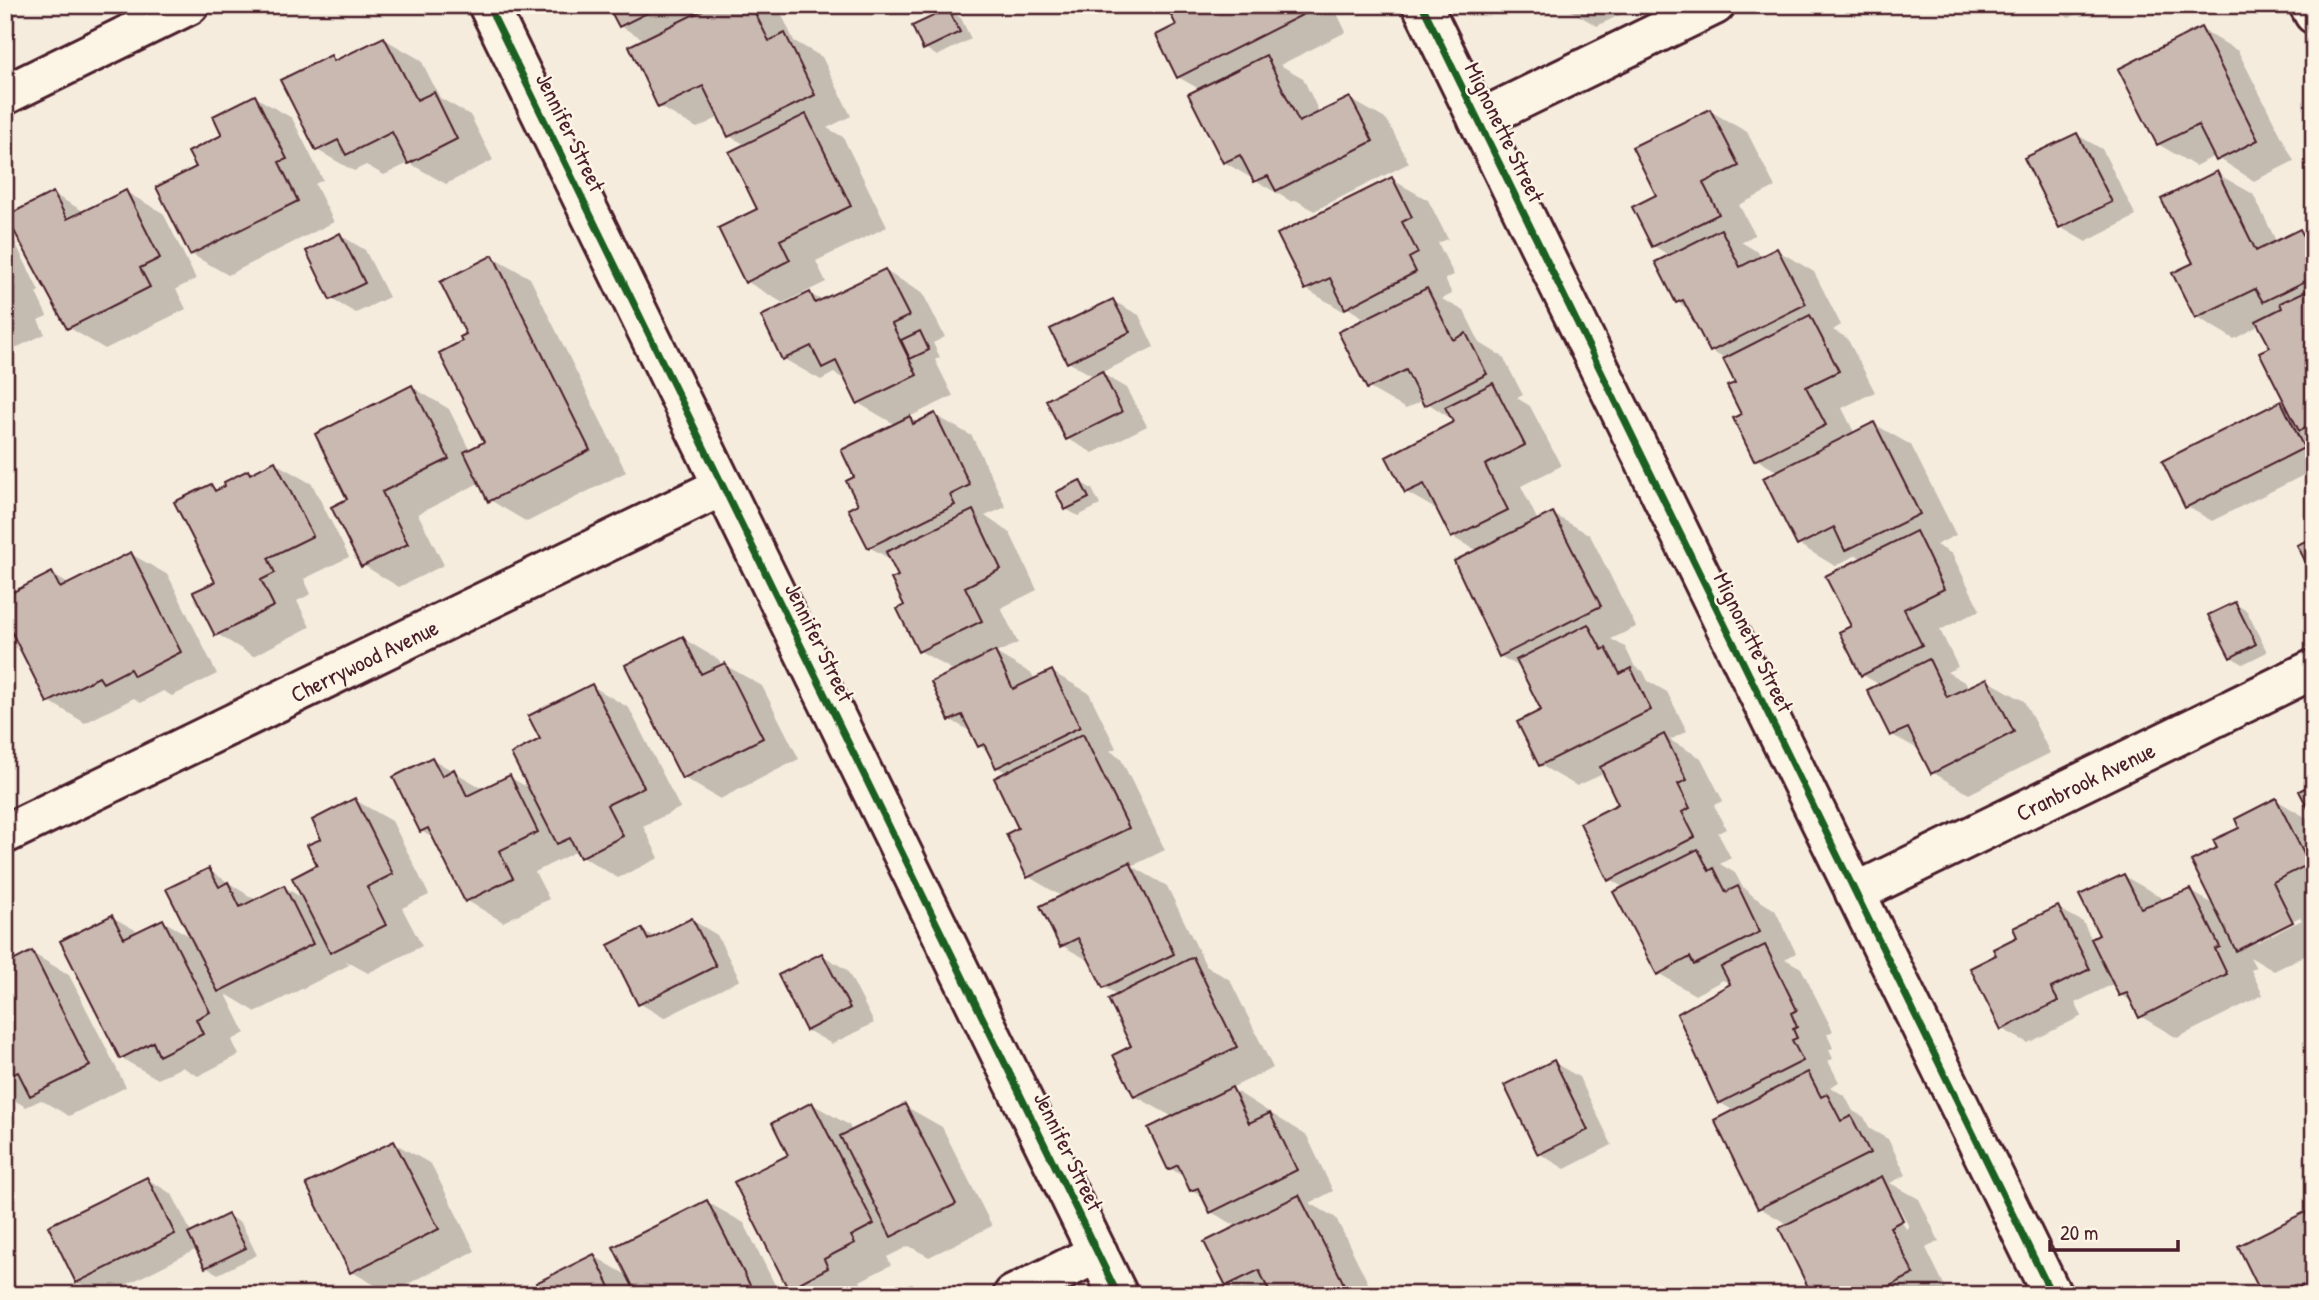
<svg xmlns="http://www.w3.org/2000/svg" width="2319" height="1300" viewBox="0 0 2319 1300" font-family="'Patrick Hand',sans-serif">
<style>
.shadow{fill:#0003;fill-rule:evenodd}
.building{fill:#cab9b1;stroke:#4a1f2b;stroke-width:2}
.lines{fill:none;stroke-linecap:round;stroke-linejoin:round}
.minor-casing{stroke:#4a1f2b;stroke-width:44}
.minor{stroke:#fcf5e5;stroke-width:38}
.cycleway-casing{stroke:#fcf5e5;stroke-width:11}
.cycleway{stroke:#1b5e20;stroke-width:7}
.labels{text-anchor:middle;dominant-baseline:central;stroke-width:5;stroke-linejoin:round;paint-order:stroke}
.street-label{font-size:23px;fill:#4a1f2b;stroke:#fcf5e5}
</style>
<rect width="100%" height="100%" fill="#f5ecde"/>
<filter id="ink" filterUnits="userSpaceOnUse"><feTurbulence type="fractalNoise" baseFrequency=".0143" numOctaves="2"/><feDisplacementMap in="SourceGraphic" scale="14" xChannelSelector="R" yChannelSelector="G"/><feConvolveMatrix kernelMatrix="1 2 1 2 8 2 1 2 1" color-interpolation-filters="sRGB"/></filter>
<g filter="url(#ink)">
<path class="shadow" d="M606 5H767L781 13 794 41 822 57 851 116 827 128 843 137 887 227 816 261 826 282 783 303 746 281 759 209 746 145 729 136 720 117 697 128 660 107 631 47 645 40 620 26 612 10Z
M1168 5H1333L1346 32 1280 65 1303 78 1320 114 1350 99 1387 120 1409 163 1314 211 1296 200 1292 202 1224 162 1201 90 1178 77V26Z
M1561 5H1630L1632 9 1597 26Z
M2048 5H2094L2069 18Z
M2139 5H2174L2155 15Z
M948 11 961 18 971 39 937 56 925 48Z
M2201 29 2238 51 2294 161 2254 181 2215 156 2195 166 2158 144Z
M384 39 421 60 440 98 470 115 493 160 446 184 409 163 384 175 366 165 354 171 317 150 331 57 338 61Z
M255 97 292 118 323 180 315 184 334 222 228 275 191 254 198 168Z
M1710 111 1747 132 1775 187 1739 205 1755 235 1741 242 1758 252 1761 259 1777 250 1814 272 1841 325 1833 330 1847 338 1875 392 1842 408 1855 434 1874 424 1911 445 1956 535 1936 545 1952 554 1980 610 1940 630 1958 667 1947 672 1966 683 1969 689 1987 680 2024 701 2050 753 1969 794 1932 772 1922 751 1892 735 1880 685 1863 675 1841 633 1853 627 1863 559 1856 555 1835 566 1798 544 1778 472 1756 459 1737 383 1725 359 1711 351 1689 309 1677 302 1670 256 1654 246 1658 195Z
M2077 135 2102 149 2136 216 2086 242 2060 227Z
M2216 173 2253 194 2277 243 2300 231 2314 239V470L2212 521 2186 506 2281 403 2290 409 2272 348 2260 325 2234 339 2197 317 2175 273 2195 263Z
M1391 179 1428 200 1448 239 1438 243 1454 275 1445 279 1452 294 1442 299 1464 311 1480 343 1503 357 1523 395 1517 398 1530 406 1561 466 1521 486 1538 521 1553 514 1590 535 1636 627 1611 639 1625 647 1635 667 1643 671 1648 681 1667 692 1687 731 1670 740 1701 758 1723 801 1714 805 1726 829 1718 833 1731 858 1720 864 1735 873 1742 886 1754 897 1775 910 1796 953 1785 959 1801 968 1833 1031 1827 1034 1833 1048 1829 1050 1833 1059 1828 1061 1839 1082 1830 1087 1845 1096 1853 1111 1864 1117 1870 1129 1888 1139 1906 1175 1890 1183 1919 1199 1939 1241 1926 1248 1949 1295H1801L1812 1290 1789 1225 1760 1208 1734 1111 1719 1102 1693 1050 1732 985 1723 980 1695 995 1658 973 1624 888 1610 879 1621 804 1605 773 1577 786 1540 765 1544 711 1522 669 1500 656 1477 551 1452 537 1439 511 1406 492 1456 422 1423 400 1406 409 1369 388 1367 320 1348 308 1343 311 1306 289ZM1895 1207H1899L1909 1227 1906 1229Z
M126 192 163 213 196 279 176 289 186 309 105 349 68 327 53 194 85 212Z
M5 235 14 240 39 291 36 293 47 316 38 320 45 334 5 353Z
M340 235 365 250 389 297 356 313 331 299Z
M493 257 530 278 626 472 527 522 490 500 481 482 418 514 444 565 399 587 363 565 350 500 412 387 449 409 470 451 486 443 468 335Z
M885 271 922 292 945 337 933 343 940 357 935 360 953 396 909 417 918 423 935 415 972 436 1006 507 985 516 1010 533 1037 590 1001 608 1018 643 996 653 1032 674 1035 680 1052 672 1089 693 1116 748 1110 751 1120 757 1165 850 1132 866 1167 886 1206 966 1230 980 1273 1068 1231 1088 1307 1136 1333 1191 1310 1203 1336 1218 1374 1295H1244L1227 1285 1238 1227 1211 1212 1204 1197 1192 1190 1186 1178 1170 1168 1173 1117 1135 1096 1133 1047 1118 995 1104 987 1093 963 1061 945 1063 897 1029 877 1007 773 997 767 989 751 979 746 973 733 951 720 956 672 920 651 900 577 892 560 869 547 860 505 856 478 896 425 858 403 847 381 834 373 821 380 784 359 810 294 823 301Z
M1113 301 1139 315 1154 347 1101 373 1127 388 1147 426 1093 453 1068 439 1095 377 1068 362Z
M275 463 312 484 349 557 304 579 311 594 297 601 310 627 253 656 217 634V583L211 486 219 491 248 472 253 474Z
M1080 482 1092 489 1100 505 1078 516 1066 509Z
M131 554 168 575 217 674 172 696 163 691 141 703 134 698 85 723 49 701 52 574 70 585Z
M2235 604 2247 611 2267 652 2243 664 2231 657Z
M682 638 719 660 722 666 725 665 762 686 799 759 720 799 684 778Z
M592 686 629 708 680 808 643 826 659 858 618 878 575 852 535 872 549 899 503 922 466 900 435 839 421 831 432 759 484 789 509 777 531 789 542 740Z
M355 800 392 821 429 895 402 908 422 946 368 973 346 961 349 965 256 1012 226 994 245 1033 232 1040 239 1055 198 1076 182 1067 158 1079 121 1058 112 917 139 932 163 921 193 938 209 870 257 901 284 887 304 899 319 866 324 839Z
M2276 800 2314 822V901L2309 904 2314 913V951L2274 971 2250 957 2256 968 2251 970 2263 995 2177 1038 2140 1016 2133 1002 2121 995 2115 983 2075 1003 2082 1016 2028 1043 2002 1029 1999 956 2020 937 2058 908 2083 922 2092 940 2102 936 2124 876 2161 897 2163 902 2191 891 2214 905 2219 849ZM2300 917 2302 920 2256 943V939Z
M692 920 717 935 740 980 664 1018 639 1003 642 930 656 938Z
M32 953 69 975 126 1087 69 1116 41 1100 26 1107 5 1095V967Z
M822 955 847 970 874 1023 832 1044 807 1030Z
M1553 1062 1579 1077 1612 1145 1565 1169 1540 1154Z
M812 1104 849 1125 852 1132 905 1106 942 1127 992 1226 929 1257 909 1246 887 1257 891 1265 860 1281 864 1289 854 1295H802L789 1287 790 1155Z
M394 1143 431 1164 475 1251 389 1293 352 1272Z
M147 1179 172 1194 192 1234 228 1216 241 1223 257 1255 218 1274 206 1267 197 1249 106 1295H100L78 1282Z
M707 1202 744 1223 780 1295H544L594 1256 630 1277Z
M2305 1214 2314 1219V1295H2264Z"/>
<path class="building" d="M604 5H663L619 27 608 6Z
M713 5H751L769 41 785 33 815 95 728 137 703 86 658 108 629 46Z
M1166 5H1308L1310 11 1177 78 1156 35 1176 25Z
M948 9 960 32 923 50 912 26Z
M2201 27 2258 140 2216 161 2198 125 2157 145 2118 69Z
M384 37 417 100 434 92 457 139 408 164 392 132 346 155 338 140 316 151 280 80 331 55 334 61Z
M1266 55 1299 122 1350 97 1373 141 1276 191 1268 176 1254 182 1240 155 1223 163 1188 94Z
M255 95 287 159 279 162 298 201 190 255 156 187 196 167 188 152 222 135 213 116Z
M1710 109 1739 166 1703 183 1719 214 1652 247 1632 207 1656 195 1632 147Z
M806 114 851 206 780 240 790 260 745 283 718 228 757 209 729 152Z
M2077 133 2112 202 2059 228 2024 158Z
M2217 171 2256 251 2300 229 2314 255V277L2263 302 2255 289 2195 318 2172 273 2193 263 2161 199Z
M1392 177 1412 217 1402 222 1418 253 1409 258 1416 272 1345 309 1330 278 1305 290 1277 234Z
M126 190 160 258 140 268 150 287 67 329 6 216 53 192 67 219Z
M1721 229 1740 267 1777 248 1806 304 1710 352 1683 300 1676 303 1655 262Z
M340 233 365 283 330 300 306 251Z
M493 255 590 450 488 502 464 452 484 442 439 353 462 341 460 337 466 334 440 282Z
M885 269 909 316 892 324 917 375 857 404 836 361 822 368 811 346 782 360 761 316 810 292 815 303Z
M2314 287V424L2299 431 2259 352 2270 347 2256 321 2282 308 2280 303Z
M1427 288 1453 340 1466 333 1487 374 1424 406 1406 370 1367 389 1338 332Z
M1113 299 1130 332 1067 363 1050 329Z
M1810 315 1839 371 1806 387 1826 425 1754 461 1733 418 1741 414 1727 386 1735 383 1723 359Z
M920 331 929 350 910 359 901 340Z
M1102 371 1122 412 1066 440 1046 400Z
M1493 383 1525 445 1485 465 1508 510 1451 538 1424 484 1405 493 1386 457 1453 422 1445 407Z
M412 385 449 459 382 492 408 544 361 567 331 507 347 499 315 434Z
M2281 401 2304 448 2185 508 2162 461Z
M935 413 970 485 950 495 955 505 868 548 848 509 858 504 846 481 854 477 841 450 910 416 913 424Z
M1874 422 1920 514 1845 551 1834 527 1797 546 1763 478Z
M275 461 313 536 268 558 275 573 261 580 274 606 215 636 193 592 215 582 174 502 211 484 215 491 225 486 224 482 248 470 250 474Z
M1080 480 1089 498 1065 510 1056 492Z
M973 510 1001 569 965 587 982 621 918 652 897 609 904 605 891 579 898 576 886 552Z
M1553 512 1601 606 1499 657 1454 561Z
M1916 531 1944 589 1904 609 1922 645 1861 676 1839 632 1851 626 1825 576Z
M2314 537V578L2297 545Z
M131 552 181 652 134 676 130 669 103 683 99 677 47 703 5 619V596L52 572 60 588Z
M2235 602 2256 644 2230 658 2208 615Z
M1588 624 1602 650 1606 648 1620 674 1631 668 1651 710 1539 766 1517 722 1541 710 1516 660Z
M683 636 701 674 725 663 763 738 682 779 625 665Z
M995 651 1013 689 1052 670 1080 727 996 768 984 744 978 747 962 715 949 721 931 682Z
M1929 659 1947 697 1987 678 2014 732 1931 774 1908 728 1890 736 1867 690Z
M592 684 644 787 607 805 623 836 580 858 570 838 557 844 511 754 540 739 528 716Z
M1083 734 1129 828 1027 878 1006 834 1018 828 994 778Z
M1664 734 1687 780 1678 784 1690 808 1682 812 1695 837 1608 881 1580 823 1618 804 1600 767Z
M432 757 442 776 454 769 467 796 510 775 538 832 499 851 513 878 465 902 428 828 420 832 393 777Z
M2314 783V820L2299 791Z
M355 798 393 874 367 887 386 925 330 953 292 878 317 865 307 845 321 839 312 820Z
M2276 798 2309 864 2273 882 2293 922 2236 951 2191 861 2217 848 2213 840 2239 828 2235 819Z
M1698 849 1709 871 1714 868 1726 892 1738 886 1760 932 1694 965 1690 957 1657 975 1613 892Z
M1130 862 1174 954 1103 988 1078 938 1060 947 1040 906Z
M209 868 219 887 228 882 240 907 284 885 313 944 218 992 166 889Z
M2124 874 2141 908 2191 889 2220 947 2215 949 2227 974 2139 1018 2127 993 2119 996 2091 939 2099 935 2079 895Z
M2058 906 2090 969 2051 988 2058 1001 2001 1030 1970 968 1996 955 1993 949 2017 937 2013 928Z
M112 915 124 938 163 919 210 1012 196 1019 203 1034 159 1056 153 1042 120 1059 60 941Z
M692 918 716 966 638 1005 608 945 642 928 648 940Z
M1765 945 1797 1010 1791 1013 1797 1027 1793 1029 1797 1038 1792 1040 1803 1061 1718 1104 1677 1014 1730 984 1721 967Z
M32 951 90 1066 30 1096 18 1072 5 1078V965Z
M822 953 850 1008 806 1031 778 975Z
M1193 957 1237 1047 1134 1097 1113 1055 1131 1046 1108 999Z
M1554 1060 1588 1130 1538 1155 1504 1085Z
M1808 1072 1821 1097 1827 1094 1841 1121 1851 1116 1870 1153 1758 1209 1714 1120Z
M1232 1087 1249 1123 1270 1113 1297 1170 1210 1213 1198 1188 1190 1191 1178 1165 1168 1170 1148 1128Z
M812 1102 874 1224 851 1236 855 1243 824 1259 828 1268 788 1289 734 1182 788 1155 772 1123Z
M905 1104 956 1204 891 1237 840 1136Z
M394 1141 439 1229 350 1273 306 1184Z
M1882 1176 1903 1220 1890 1227 1914 1274 1872 1295H1797L1809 1289 1779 1228Z
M147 1177 175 1234 76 1283 48 1226Z
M1299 1195 1346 1288 1333 1295H1271L1259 1270 1226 1286 1204 1242Z
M707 1200 755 1295H637L613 1247Z
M2305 1212 2311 1224 2314 1223 2312 1281 2296 1289 2294 1285 2274 1295H2262L2238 1246Z
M228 1214 246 1248 205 1268 188 1234Z
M594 1254 614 1295H542L536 1283Z"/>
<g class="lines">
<defs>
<g id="minor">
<path d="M488 5 1118 1295"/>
<path d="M1422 5 2052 1295"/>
<path d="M2309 5 2314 14"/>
<path d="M5 95 189 5"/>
<path d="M1478 120 1715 5"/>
<path id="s1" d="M5 834 723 486"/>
<path id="s2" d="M1855 893 2314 669"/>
<path d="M1013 1295 1098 1253"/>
</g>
</defs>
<use href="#minor" class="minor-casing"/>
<use href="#minor" class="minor"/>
<defs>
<path id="cycleway" d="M488 5 1118 1295
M1422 5 2052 1295"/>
</defs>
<use href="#cycleway" class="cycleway-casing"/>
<use href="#cycleway" class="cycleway"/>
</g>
</g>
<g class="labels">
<g class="street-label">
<text transform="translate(571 132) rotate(64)">Jennifer Street</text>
<text transform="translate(1505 132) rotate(64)">Mignonette Street</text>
<text transform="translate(820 642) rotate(64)">Jennifer Street</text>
<text transform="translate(1754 642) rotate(64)">Mignonette Street</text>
<text stroke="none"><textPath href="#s1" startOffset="399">Cherrywood Avenue</textPath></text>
<text stroke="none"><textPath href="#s2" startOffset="256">Cranbrook Avenue</textPath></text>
<text transform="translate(1069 1151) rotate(64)">Jennifer Street</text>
</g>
</g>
<rect width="2319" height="1300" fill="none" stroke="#fcf5e5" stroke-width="28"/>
<rect x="14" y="14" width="2291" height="1272" fill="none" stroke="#4a1f2b" stroke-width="2.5" filter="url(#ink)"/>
<path d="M2050 1240v10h128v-10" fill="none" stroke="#4a1f2b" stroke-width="3.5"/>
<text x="2060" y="1240" font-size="21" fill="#4a1f2b" stroke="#fcf5e5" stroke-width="5" paint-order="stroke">20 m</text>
</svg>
